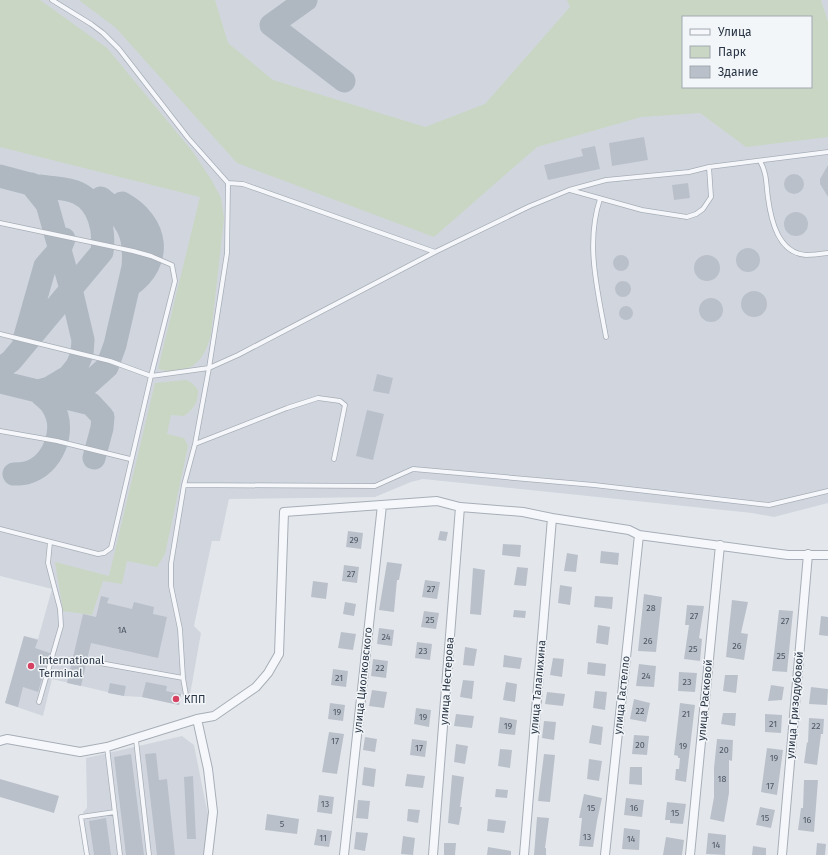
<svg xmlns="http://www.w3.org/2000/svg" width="828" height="855" viewBox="0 0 828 855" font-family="'Fira Sans',sans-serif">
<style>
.built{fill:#d1d6de;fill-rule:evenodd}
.green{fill:#c9d6c3;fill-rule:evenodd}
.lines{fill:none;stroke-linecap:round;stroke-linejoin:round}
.taxiway{stroke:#afb7c1;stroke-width:23}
.building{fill:#bac0ca}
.lane-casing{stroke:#a7aeb7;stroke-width:5.5}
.street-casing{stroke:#a7aeb7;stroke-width:10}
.lane{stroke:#f6f7fa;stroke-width:4}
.street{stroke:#f6f7fa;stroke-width:8}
.poi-dot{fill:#d64362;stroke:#f3f6f9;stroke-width:1.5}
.labels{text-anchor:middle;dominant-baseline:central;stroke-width:3;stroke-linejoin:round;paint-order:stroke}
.number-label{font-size:9px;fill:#4d5866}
.poi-label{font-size:11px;fill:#293545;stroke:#f3f6f9;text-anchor:start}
.street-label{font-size:11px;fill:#293545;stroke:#f3f6f9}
</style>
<rect width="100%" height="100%" fill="#e3e7ec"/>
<path class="built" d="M0 0H828V503L774 517 752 513 423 479 411 482 375 497 229 499 220 541H212L194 626 201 633 190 695 181 694 179 705 142 697 124 696 52 679 43 716 5 703 24 636 38 639 52 589 0 576ZM683 17H811V87H683Z
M182 736 194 745 208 815 204 855H89L83 812 87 808 86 758Z"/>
<path class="green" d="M0 0H40L107 48 193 152 212 181 221 198 224 218 211 334C204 363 188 377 158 369L200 197 0 147Z
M79 0H215L228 43 273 80 425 127 485 104 570 7 567 0H821L828 22V137L746 147 700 113 641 117 537 147 434 237 237 163 116 28ZM683 17H811V87H683Z
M186 380 192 383 198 390C198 402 194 409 184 416L171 415 167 434 184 438 188 446 165 554 157 567 127 561 122 584 103 581 92 615 63 611 55 562 109 576 155 383Z"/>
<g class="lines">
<path class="taxiway" d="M306 0 271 25 344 81
M0 176 45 188
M122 203C158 223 164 262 129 286
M24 340 45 266 60 249 64 239
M0 369 11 361 102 252C105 230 99 203 78 193 68 188 52 188 41 186
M0 382 91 404 103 417 102 428 94 458
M52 392H61L88 384 107 367 115 345 133 267C136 233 127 219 101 198
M14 474C18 474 22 474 26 473 53 466 67 430 53 407 50 401 42 396 38 391L49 388 69 376 77 366 82 354 83 340 71 289 47 204 31 184"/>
</g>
<path class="building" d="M644 137 648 160 612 166 609 143Z
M595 146 600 169 548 180 544 165 583 156 581 149Z
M828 165V197L820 184V179Z
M784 184a10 10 0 1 1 20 0a10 10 0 1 1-20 0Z
M688 183 690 198 674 200 672 185Z
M784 224a12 12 0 1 1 24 0a12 12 0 1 1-24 0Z
M736 260a12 12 0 1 1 24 0a12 12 0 1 1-24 0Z
M613 263a8 8 0 1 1 16 0a8 8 0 1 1-16 0Z
M694 268a13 13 0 1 1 26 0a13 13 0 1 1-26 0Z
M615 289a8 8 0 1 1 16 0a8 8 0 1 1-16 0Z
M741 304a13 13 0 1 1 26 0a13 13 0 1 1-26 0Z
M699 310a12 12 0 1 1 24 0a12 12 0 1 1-24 0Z
M619 313a7 7 0 1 1 14 0a7 7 0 1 1-14 0Z
M377 374 393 378 389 394 373 391Z
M367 410 384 414 373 460 356 456Z
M348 531 363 533 361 549 346 547Z
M440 531 448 532 446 541 438 540Z
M503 544 521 545 520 557 502 555Z
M601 551 619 553 618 565 600 563Z
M567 553 578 555 576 572 564 571Z
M387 562 402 564 399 580H397L394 612 379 610Z
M344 565 359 567 357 583 342 581Z
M517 567 528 568 526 586 514 585Z
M473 568 485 570 481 615 470 614Z
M425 580 440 582 437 599 422 597Z
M313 581 328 583 326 599 311 597Z
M560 585 572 587 570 605 558 603Z
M644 594 662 597 656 652 638 651Z
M101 596 109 598 107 603 132 609 134 602 154 607 153 614 167 617 158 658 91 643 81 686 67 683 83 614 96 617Z
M595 596 613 597 612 609 594 607Z
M732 600 748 602 741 633 748 634 744 660 726 657Z
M345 602 356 604 354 616 343 614Z
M687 605 704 606 699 638 702 639 700 661 684 659 689 625H685Z
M514 610 526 611 525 618 513 617Z
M779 610 793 611 787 672 772 671Z
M424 611 439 613 436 629 421 627Z
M821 616 828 617V636L819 635Z
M598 625 610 627 608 645 596 643Z
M379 628 394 630 392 646 377 644Z
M341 632 356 634 353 650 338 648Z
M24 636 38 640 35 648 50 653 38 692 23 687 18 707 5 703Z
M417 642 432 644 430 660 415 658Z
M465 647 477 649 474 666 463 665Z
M504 655 522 658 520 669 503 667Z
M553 658 564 659 562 677 550 675Z
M373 659 388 661 386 678 371 676Z
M588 662 606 664 605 676 587 674Z
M639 664 656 666 654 687 636 686Z
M333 669 348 671 346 687 331 685Z
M679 672 697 673 695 692 678 691Z
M725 675H738L736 693 723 691Z
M463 680 474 681 472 699 460 697Z
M146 682 167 686 166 691 181 694 179 705 142 697Z
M506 682 517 684 515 702 503 700Z
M110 683 126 686 124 696 108 693Z
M771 685 784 687 782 700 768 701Z
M811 687 828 689 827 705 809 704Z
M372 690 387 692 384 708 369 706Z
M595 691 607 692 605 710 593 708Z
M547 692 565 694 563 706 545 704Z
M634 699 650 703 646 722 630 719Z
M330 703 345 705 343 721 328 719Z
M680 703 695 705 686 782 675 780 676 769H679L680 758H678V756L674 755Z
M416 708 431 710 429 727 414 724Z
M723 713H736L735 726 721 724Z
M456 714 474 716 472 728 454 726Z
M765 714 782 715 781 733 765 732Z
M500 717 517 720 515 735 498 733Z
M809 718 824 719 823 734H821L817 765 804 763 807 742 808 743Z
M544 721 556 722 554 740 542 738Z
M592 725 603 727 601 745 589 743Z
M329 732 344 734 337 774 322 772Z
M634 735 649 736 647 755 632 754Z
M365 737 377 739 375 752 363 750Z
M412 739 427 741 425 757 410 755Z
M717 739 733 740 732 761 729 760V793L724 822 710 819 714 797V768Z
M456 744 468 746 465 764 454 762Z
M767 748 783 750 777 795 761 792Z
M500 749 512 750 510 768 498 766Z
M156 753 159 780 167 779 175 855H157L145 754Z
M131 754 144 855H126L114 757Z
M544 754 555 755 550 802 538 801Z
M589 759 602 761 599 781 587 779Z
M364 767 376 769 374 787 362 785Z
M630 767H642V785L629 784Z
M407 774 425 776 423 788 405 786Z
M452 775 464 777 460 807H462L459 825 448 823Z
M193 776 196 839H187L184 777Z
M0 779 59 796 54 813 0 797Z
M804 780H818L814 832 798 830 801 808H803Z
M496 789 508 790 507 798 495 797Z
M584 794 602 798 597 821 593 847 579 846 582 818H579Z
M319 795 334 797 332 814 317 812Z
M626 798 644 800 642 817 624 815Z
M358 800 370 801 368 819 356 818Z
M667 802 686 804 683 824 670 823V820H665Z
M760 807 775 810 771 828 756 825Z
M408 809 420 810 418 823 407 821Z
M267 814 299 819 297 834 265 830Z
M537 817 549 818 545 848H546V855H534Z
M106 818 111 855H94L89 821Z
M488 819 506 821 504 833 487 831Z
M624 828 640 830 639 850 622 849Z
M317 829 332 831 329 847 314 845Z
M356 832 368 833 365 851 354 849Z
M708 833 726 835 725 855 706 854Z
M403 836 415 838 413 855 401 854Z
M666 837 684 840 682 855H663Z
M444 843H456L455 855H444Z
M817 843 826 844 825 855H816Z
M753 846 766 848V855H752Z
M488 847 511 851V855H487Z"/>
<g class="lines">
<defs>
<path id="lane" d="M760 161C767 173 766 184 768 198 771 220 778 253 806 255 813 255 821 254 828 253
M228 183 243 184 435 252
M570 190 642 210 687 217 696 214 703 209 711 197 709 167
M600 199C585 244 598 292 606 337
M0 223 133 251 151 256 172 265 175 281 151 376 110 361 0 334
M0 431 57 441 130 459
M195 444 287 408 318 398 340 401 345 405 334 459
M184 485 375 486 413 469 594 485 769 505 828 491
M0 529 98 554 104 553 111 548 151 376 209 368 227 253 228 183 188 138 119 49 103 33 91 24 52 0
M100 663 183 678
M186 695 183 678 180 629 171 586V564L184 485 195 444 209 368 238 355 435 252 530 206 569 190 606 180 689 172 709 167 828 152
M39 702 61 626 60 609 48 563 50 542
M136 740 149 855
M107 747 120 855
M87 855 81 817 115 812"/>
<path id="street" d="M197 719 208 769 213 812 208 855
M0 741 7 739 80 752 107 747 197 719 214 716 256 687 268 673 279 654 284 512 437 501 460 507 523 512 552 518 629 530 639 535 788 555H828
M344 855 382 505
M433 855 460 507
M524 855 552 518
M605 855 639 535
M690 855 720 545
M782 855 808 554"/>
</defs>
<use href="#lane" class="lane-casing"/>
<use href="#street" class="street-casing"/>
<use href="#lane" class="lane"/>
<use href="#street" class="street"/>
</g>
<g class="poi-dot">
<circle cx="31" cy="666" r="4"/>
<circle cx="176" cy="699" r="4"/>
</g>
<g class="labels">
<g class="number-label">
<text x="354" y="540">29</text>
<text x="351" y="574">27</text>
<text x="431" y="589">27</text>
<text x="651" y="608">28</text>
<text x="694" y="616">27</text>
<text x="430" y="620">25</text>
<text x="785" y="621">27</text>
<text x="122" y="630">1А</text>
<text x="386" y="637">24</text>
<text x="648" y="641">26</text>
<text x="737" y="646">26</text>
<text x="693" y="649">25</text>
<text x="423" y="651">23</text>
<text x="781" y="656">25</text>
<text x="380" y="668">22</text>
<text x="646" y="676">24</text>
<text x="339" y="678">21</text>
<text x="687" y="682">23</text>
<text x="640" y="711">22</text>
<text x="337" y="712">19</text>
<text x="686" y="714">21</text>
<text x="423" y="717">19</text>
<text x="773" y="724">21</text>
<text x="508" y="726">19</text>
<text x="816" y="726">22</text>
<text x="335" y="741">17</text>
<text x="640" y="745">20</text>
<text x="683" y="746">19</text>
<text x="419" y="748">17</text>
<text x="724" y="750">20</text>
<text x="774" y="758">19</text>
<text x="722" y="779">18</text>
<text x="770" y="786">17</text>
<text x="325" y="804">13</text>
<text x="591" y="808">15</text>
<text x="634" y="808">16</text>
<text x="675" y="813">15</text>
<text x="765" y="818">15</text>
<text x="807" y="820">16</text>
<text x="282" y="824">5</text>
<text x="587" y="837">13</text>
<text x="323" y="838">11</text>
<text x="631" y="839">14</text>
<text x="716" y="845">14</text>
</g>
<g class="poi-label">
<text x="39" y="660">International<tspan x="39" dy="13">Terminal</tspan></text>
<text x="184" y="699">КПП</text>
</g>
<g class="street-label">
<text transform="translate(363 680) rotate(-84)">улица Циолковского</text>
<text transform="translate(447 681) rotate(-86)">улица Нестерова</text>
<text transform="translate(538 687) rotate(-85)">улица Талалихина</text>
<text transform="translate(622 695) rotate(-84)">улица Гастелло</text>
<text transform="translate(705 700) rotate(-85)">улица Расковой</text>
<text transform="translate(795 705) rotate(-85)">улица Гризодубовой</text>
</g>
</g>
<rect x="682" y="16" width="130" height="72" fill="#f3f6f9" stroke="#a2a9b1"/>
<rect x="690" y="29" width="20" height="6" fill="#f6f7fa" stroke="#a2a9b1"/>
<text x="718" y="36" font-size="12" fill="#293545">Улица</text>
<rect x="690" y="46" width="20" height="12" fill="#c9d6c3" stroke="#a2a9b1"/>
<text x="718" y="56" font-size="12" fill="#293545">Парк</text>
<rect x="690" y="66" width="20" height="12" fill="#bac0ca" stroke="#a2a9b1"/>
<text x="718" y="76" font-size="12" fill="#293545">Здание</text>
</svg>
